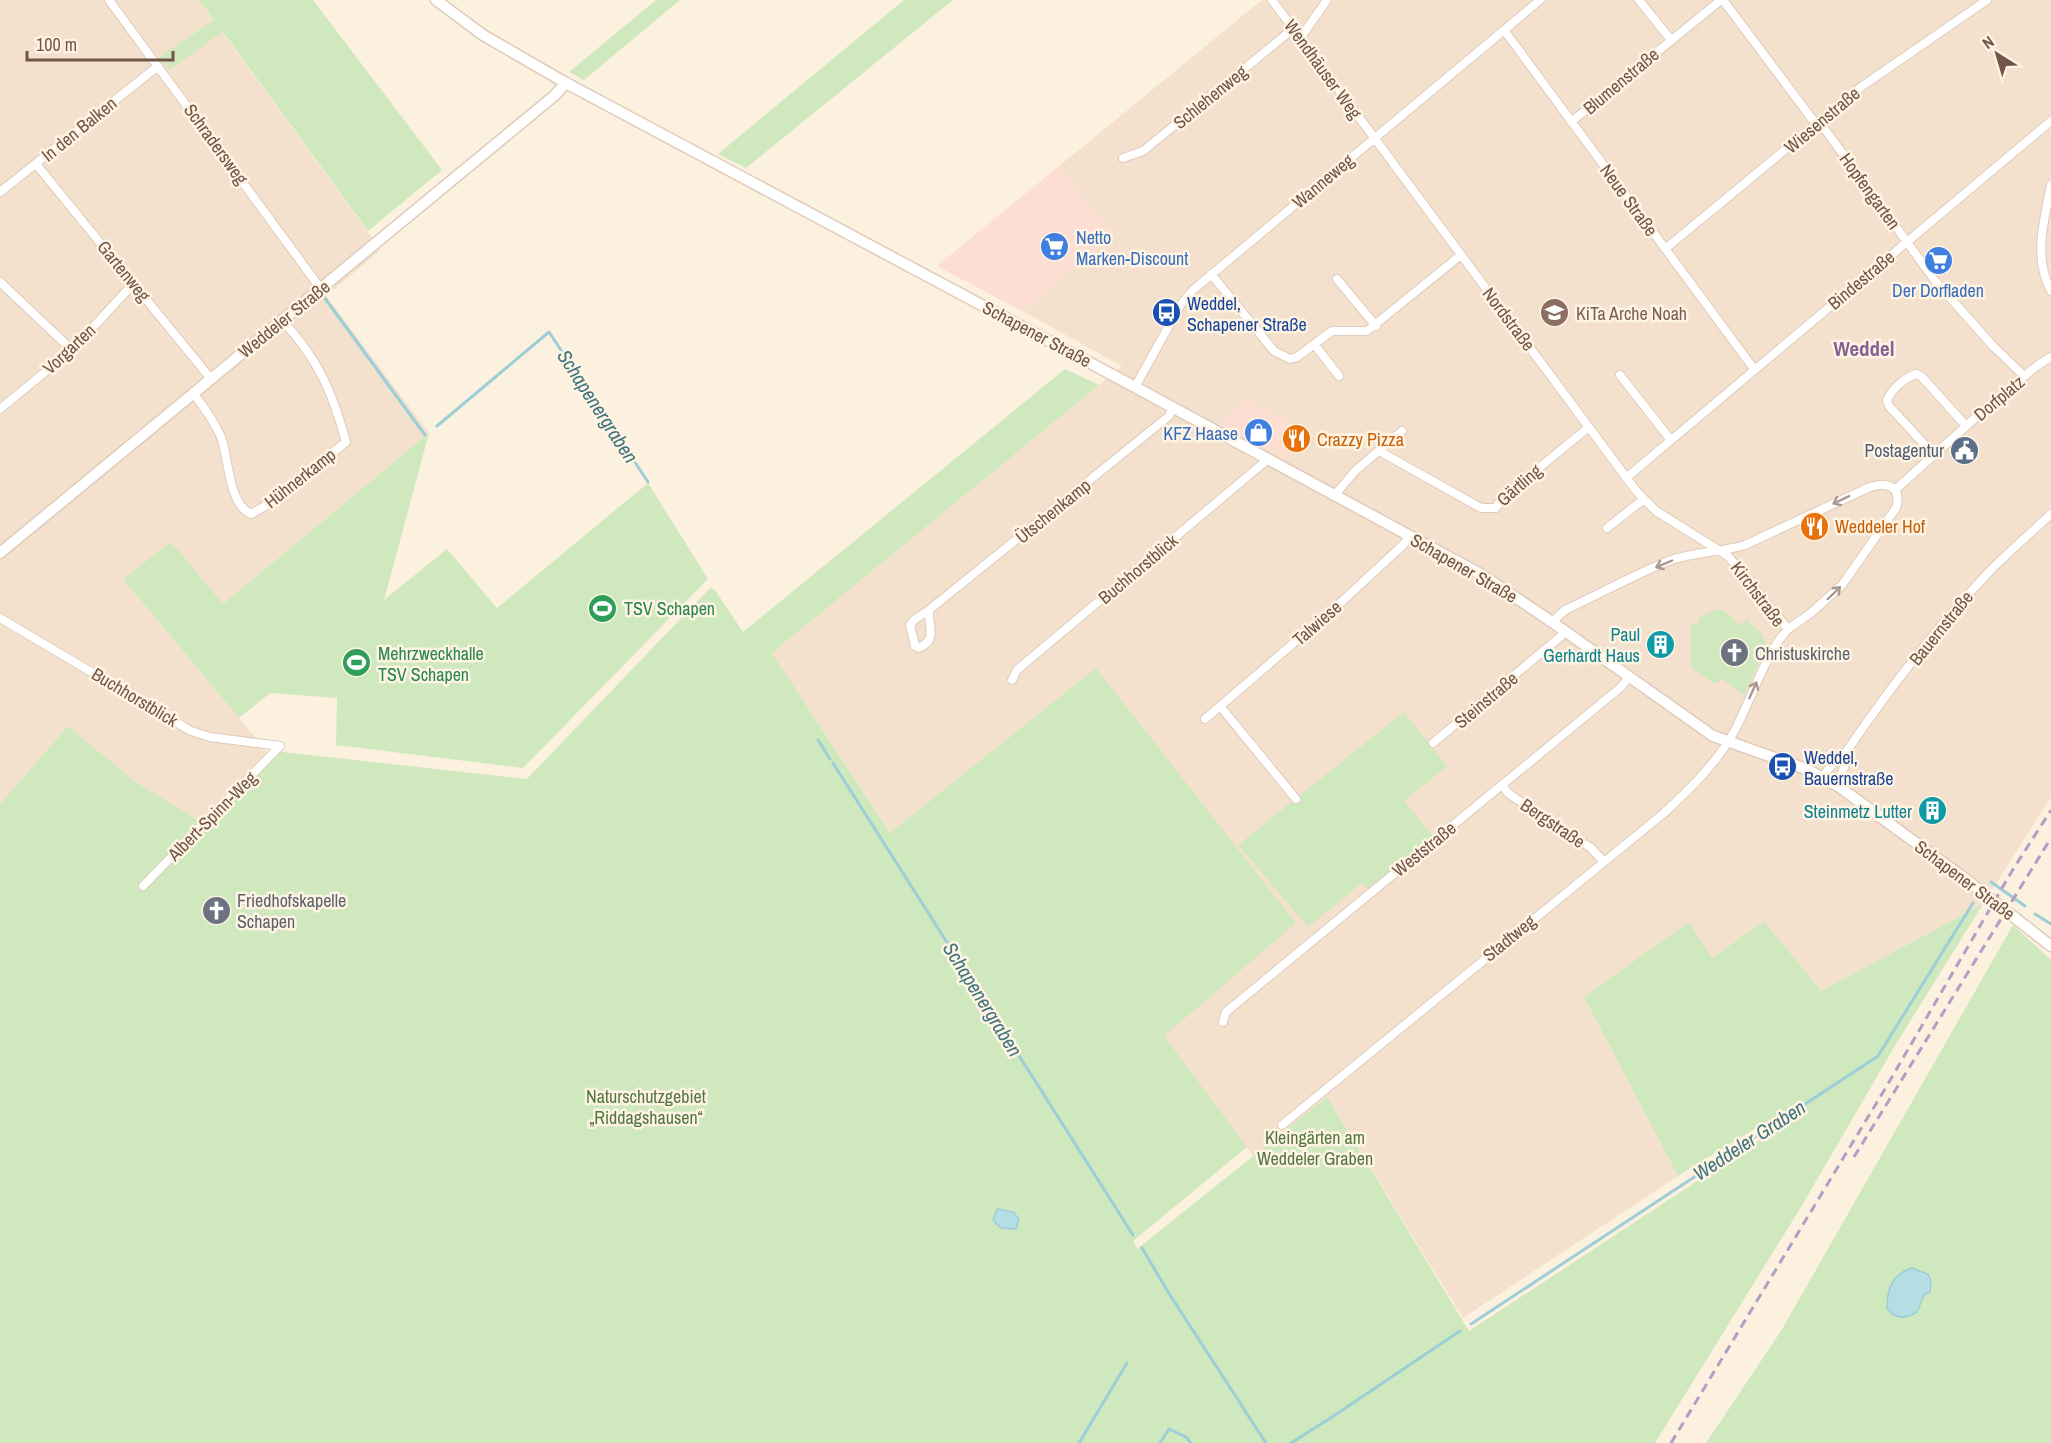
<svg xmlns="http://www.w3.org/2000/svg" width="2051" height="1443" viewBox="0 0 2051 1443" font-family="'Archivo Narrow',sans-serif">
<style>
.residential{fill:#f3e1cd}
.commercial{fill:#fcded2}
.green{fill:#d0e8be}
.water{fill:#b4dee4;stroke:#9bced6;stroke-width:1.5}
.lines{fill:none;stroke-linecap:round;stroke-linejoin:round}
.stream{stroke:#9bced6;stroke-width:3}
.minor-casing{stroke:#dfcbbb;stroke-width:10}
.tertiary-casing{stroke:#dfcbbb;stroke-width:13}
.minor{stroke:#fff;stroke-width:8}
.tertiary{stroke:#fff;stroke-width:10}
.rail{stroke:#b19fc3;stroke-width:3;stroke-dasharray:9 6;stroke-linecap:butt}
.oneway{stroke:#aa9991}
.labels{text-anchor:middle;dominant-baseline:central;stroke-width:5;stroke-linejoin:round;paint-order:stroke}
.street-label{font-size:18px;fill:#715547;stroke:#fff4e4}
.shop-label{font-size:18px;fill:#366cbe;stroke:#fff4e4;text-anchor:start}
.transit-label{font-size:18px;fill:#164399;stroke:#fff4e4;text-anchor:start}
.education-label{font-size:18px;fill:#785e54;stroke:#fff4e4;text-anchor:start}
.food-label{font-size:18px;fill:#c56008;stroke:#fff4e4;text-anchor:start}
.service-label{font-size:18px;fill:#4e5e75;stroke:#fff4e4;text-anchor:end}
.leisure-label{font-size:18px;fill:#27864d;stroke:#fff4e4;text-anchor:start}
.culture-label{font-size:18px;fill:#0d838f;stroke:#fff4e4;text-anchor:end}
.worship-label{font-size:18px;fill:#5b616d;stroke:#fff4e4;text-anchor:start}
.park-label{font-size:18px;fill:#527740;stroke:#fff4e4}
.water-label{font-size:20px;font-style:italic;fill:#3f757e;stroke:#fff4e4}
.quarter-label{font-size:21px;font-weight:bold;fill:#826394;stroke:#fff4e4}
</style>
<rect width="100%" height="100%" fill="#fcf0df"/>
<path class="residential" d="M0 0H199L381 250 326 296 429 433 223 604 123 579 268 753 201 822 133 780 68 726 0 804Z
M1262 0H2051V797L1983 904 1821 991 1764 921 1712 958 1584 997 1678 1176 1463 1318 1327 1097 1254 1157 1164 1037 1096 668 890 833 772 653 1122 366 1022 311 1114 235 1058 167Z"/>
<path class="commercial" d="M1058 167 1114 235 1022 311 937 266Z
M1247 399 1317 437 1285 459 1218 423Z"/>
<path class="green" d="M199 0H313L442 170 368 231 223 32 169 70 159 57 214 20Z
M656 0H680L584 80 569 72Z
M904 0H953L746 168 718 154Z
M1065 369 1099 385 772 653 890 833 1096 668 1296 923 1164 1036 1247 1147 1133 1241 1137 1249 1327 1097 1469 1331 1769 1134 1764 1123 1678 1176 1584 997 1689 922 1712 958 1764 921 1821 991 1983 904 1896 1044 1801 1207 1655 1443H0V804L68 726 133 780 201 822 268 753 282 752 527 779 710 588 715 590 743 632Z
M429 433 384 600 447 549 497 608 648 483 708 579 523 768 336 745 337 698 270 693 239 718 123 579 171 542 223 604Z
M1718 609 1729 614 1739 625 1747 620 1762 634 1767 647 1744 695 1722 679 1715 684 1691 668V624L1699 622V617Z
M1404 712 1447 766 1404 801 1433 836 1368 889 1362 883 1308 927 1238 845Z
M2013 925 2051 960V1443H1706L1781 1331Z"/>
<path class="water" d="M997 1209 1013 1212 1019 1219 1016 1229 1001 1228 993 1220Z
M1912 1268 1928 1274 1931 1281 1930 1292 1924 1295 1917 1312C1904 1319 1896 1320 1887 1308 1887 1289 1892 1274 1912 1268Z"/>
<g class="lines">
<path class="stream" d="M324 297 425 435
M437 426 549 332 648 482
M818 740 830 759
M833 763 1133 1235
M1991 882 2025 906
M2035 914 2051 924
M1142 1248 1170 1295 1266 1443
M1471 1324 1878 1056 1973 903
M1079 1443 1127 1363
M1160 1443 1169 1429 1186 1437 1191 1443
M1291 1443 1332 1417 1460 1331"/>
<defs>
<path id="minor" d="M109 0 321 289
M1272 0 1637 492 1656 511 1728 556 1788 629
M1639 0 1671 40
M1723 0 1812 119 1824 128 1936 282 1993 346 2024 376
M1504 30 1754 369
M1301 37 1327 0
M1571 122 1721 0
M1123 158 1143 151 1293 29
M36 164 211 379
M2051 185C2044 221 2033 257 2051 291
M0 192 158 66
M1665 249 1861 87 1987 0
M1211 274 1274 351 1290 359 1297 357 1332 331H1367L1461 255
M1337 279 1376 326
M0 282 72 350
M1314 344 1339 376
M1620 375 1670 439
M1135 387 1181 304 1193 290 1540 0
M193 393C204 407 214 421 221 437 229 458 228 504 251 514L265 506 346 442C332 391 318 359 282 320
M0 409 72 350 133 284
M1379 451 1481 508H1496L1501 499 1589 427
M1934 455 1889 406 1887 400C1892 389 1905 377 1917 374L1922 377 1966 426
M1626 478 2051 121
M1895 490 1994 401 2038 365 2051 357
M1334 496 1355 471 1402 431
M1607 528 1644 499
M929 610 914 620 910 625 915 646 919 648C938 639 928 628 929 610L1169 416 1173 407
M0 618 191 731 210 737 280 746
M1012 680 1017 670 1267 460
M1220 706 1296 799
M1205 719 1337 606 1404 544 1409 536
M1433 743 1566 632
M1822 777 1832 765 1844 755C1887 692 1935 629 1987 574 2007 553 2030 534 2051 514
M1502 785 1509 794 1591 848 1603 861
M1838 786 1845 764 1844 755
M143 886 280 746
M1223 1022 1226 1012 1621 687 1629 677
M1282 1125 1664 813C1691 788 1719 761 1736 728 1751 699 1761 667 1779 640L1788 629 1811 613 1842 585 1896 508C1902 487 1888 481 1870 487L1745 545C1721 552 1696 552 1671 560 1635 574 1600 594 1565 610L1552 622"/>
<path id="tertiary" d="M436 0 483 35 566 83 1135 387 1482 575 1552 622 1713 736 1806 769 1838 786 1964 878 2051 946
M0 553 554 96 566 83"/>
</defs>
<use href="#minor" class="minor-casing"/>
<use href="#tertiary" class="tertiary-casing"/>
<use href="#minor" class="minor"/>
<use href="#tertiary" class="tertiary"/>
<path class="rail" d="M1854 1157 2051 838
M1671 1443 1885 1089 2012 871 2051 810"/>
</g>
<defs><path id="oneway-shaft" d="M-6 0H5M1.5-3L5.5 0L1.5 3" fill="none" stroke-width="1.6" stroke-linecap="round" stroke-linejoin="round" transform="scale(1.5)"/></defs>
<g class="oneway">
<use href="#oneway-shaft" transform="translate(1841 500) rotate(154)"/>
<use href="#oneway-shaft" transform="translate(1664 564) rotate(157)"/>
<use href="#oneway-shaft" transform="translate(1834 593) rotate(-44)"/>
<use href="#oneway-shaft" transform="translate(1753 690) rotate(-66)"/>
</g>
<defs>
<symbol id="supermarket-disc" viewBox="-11 -11 22 22"><circle r="9.5" fill="#3f7fe0" stroke="#fff4e4"/><path d="M-6-5.5h2.5l.6 2H6L4.5 2H-2.5L-4.4-4H-6ZM-1.5 3.2a1.3 1.3 0 1 0 .1 0ZM3 3.2a1.3 1.3 0 1 0 .1 0Z" fill="#fff"/></symbol>
<symbol id="bus-disc" viewBox="-11 -11 22 22"><circle r="9.5" fill="#1a4fb4" stroke="#fff4e4"/><path d="M-5-6H5V4H4V6H2V4H-2V6H-4V4H-5ZM-3.5-4V0h7V-4ZM-3.5 1.2v1.5H-2V1.2ZM2 1.2v1.5H3.5V1.2Z" fill="#fff"/></symbol>
<symbol id="school-disc" viewBox="-11 -11 22 22"><circle r="9.5" fill="#8d6e63" stroke="#fff4e4"/><path d="M0-5L7-2L0 1L-7-2ZM-4 1L0 2.5L4 1V4Q0 6-4 4Z" fill="#fff"/></symbol>
<symbol id="shop-disc" viewBox="-11 -11 22 22"><circle r="9.5" fill="#3f7fe0" stroke="#fff4e4"/><path d="M-5-2.5h2.3a2.7 3.5 0 0 1 5.4 0H5L5.5 6h-11ZM-1.5-2.5h3a1.5 2.3 0 0 0-3 0Z" fill="#fff"/></symbol>
<symbol id="restaurant-disc" viewBox="-11 -11 22 22"><circle r="9.5" fill="#e8710a" stroke="#fff4e4"/><path d="M-5-6h1v4h1v-4h1v4h1v-4h1v5L-1.5 .5V6h-2V.5L-5-1ZM5-6V6H3V1.5H1.5Q1.5-4 5-6Z" fill="#fff"/></symbol>
<symbol id="civic-disc" viewBox="-11 -11 22 22"><circle r="9.5" fill="#5c6f8a" stroke="#fff4e4"/><path d="M-.6-6.5H3V-4.5H.6V-3L4-1V1h2V6H-6V1h2V-1L-.6-3ZM-1.2 2.5V6h2.4V2.5Z" fill="#fff"/></symbol>
<symbol id="stadium-disc" viewBox="-11 -11 22 22"><circle r="9.5" fill="#2e9e5b" stroke="#fff4e4"/><path d="M0-5a6.5 5 0 1 0 0 10a6.5 5 0 1 0 0-10ZM-3.5-1.8h7v3.6h-7Z" fill="#fff"/></symbol>
<symbol id="building-disc" viewBox="-11 -11 22 22"><circle r="9.5" fill="#0f9aa8" stroke="#fff4e4"/><path d="M-4-6H4V6H1V3H-1V6H-4ZM-2.5-4.3h1.7v1.8h-1.7ZM.8-4.3h1.7v1.8H.8ZM-2.5-1h1.7V.8h-1.7ZM.8-1h1.7V.8H.8Z" fill="#fff"/></symbol>
<symbol id="church-disc" viewBox="-11 -11 22 22"><circle r="9.5" fill="#6b7280" stroke="#fff4e4"/><path d="M-1.2-6h2.4v3.5h3.3v2.4h-3.3V6h-2.4V-.1h-3.3v-2.4h3.3Z" fill="#fff"/></symbol>
</defs>
<g fill-rule="evenodd">
<use href="#supermarket-disc" x="1038" y="230" width="33" height="33"/>
<use href="#supermarket-disc" x="1922" y="244" width="33" height="33"/>
<use href="#bus-disc" x="1150" y="296" width="33" height="33"/>
<use href="#school-disc" x="1538" y="296" width="33" height="33"/>
<use href="#shop-disc" x="1242" y="416" width="33" height="33"/>
<use href="#restaurant-disc" x="1280" y="422" width="33" height="33"/>
<use href="#civic-disc" x="1948" y="434" width="33" height="33"/>
<use href="#restaurant-disc" x="1798" y="510" width="33" height="33"/>
<use href="#stadium-disc" x="586" y="592" width="33" height="33"/>
<use href="#building-disc" x="1644" y="628" width="33" height="33"/>
<use href="#church-disc" x="1718" y="636" width="33" height="33"/>
<use href="#stadium-disc" x="340" y="646" width="33" height="33"/>
<use href="#bus-disc" x="1766" y="750" width="33" height="33"/>
<use href="#building-disc" x="1916" y="794" width="33" height="33"/>
<use href="#church-disc" x="200" y="894" width="33" height="33"/>
</g>
<g class="labels">
<g class="street-label">
<text transform="translate(1323 69) rotate(54)">Wendhäuser Weg</text>
<text transform="translate(1621 81) rotate(-40)">Blumenstraße</text>
<text transform="translate(1210 97) rotate(-39)">Schlehenweg</text>
<text transform="translate(1822 120) rotate(-40)">Wiesenstraße</text>
<text transform="translate(79 129) rotate(-39)">In den Balken</text>
<text transform="translate(216 144) rotate(54)">Schradersweg</text>
<text transform="translate(1323 181) rotate(-40)">Wanneweg</text>
<text transform="translate(1870 191) rotate(54)">Hopfengarten</text>
<text transform="translate(1629 200) rotate(54)">Neue Straße</text>
<text transform="translate(124 271) rotate(51)">Gartenweg</text>
<text transform="translate(1861 280) rotate(-40)">Bindestraße</text>
<text transform="translate(284 319) rotate(-39)">Weddeler Straße</text>
<text transform="translate(1509 319) rotate(53)">Nordstraße</text>
<text transform="translate(1037 334) rotate(28)">Schapener Straße</text>
<text transform="translate(69 349) rotate(-43)">Vorgarten</text>
<text transform="translate(1999 398) rotate(-40)">Dorfplatz</text>
<text transform="translate(300 478) rotate(-38)">Hühnerkamp</text>
<text transform="translate(1519 485) rotate(-41)">Gärtling</text>
<text transform="translate(1053 511) rotate(-39)">Ütschenkamp</text>
<text transform="translate(1464 568) rotate(30)">Schapener Straße</text>
<text transform="translate(1138 569) rotate(-40)">Buchhorstblick</text>
<text transform="translate(1758 594) rotate(53)">Kirchstraße</text>
<text transform="translate(1317 623) rotate(-41)">Talwiese</text>
<text transform="translate(1941 628) rotate(-51)">Bauernstraße</text>
<text transform="translate(135 697) rotate(31)">Buchhorstblick</text>
<text transform="translate(1486 700) rotate(-40)">Steinstraße</text>
<text transform="translate(212 816) rotate(-45)">Albert-Spinn-Weg</text>
<text transform="translate(1553 823) rotate(34)">Bergstraße</text>
<text transform="translate(1424 849) rotate(-39)">Weststraße</text>
<text transform="translate(1965 880) rotate(37)">Schapener Straße</text>
<text transform="translate(1509 938) rotate(-39)">Stadtweg</text>
</g>
<g class="shop-label">
<text x="1076" y="237">Netto<tspan x="1076" dy="21">Marken-Discount</tspan></text>
<text x="1938" y="290" text-anchor="middle">Der Dorfladen</text>
<text x="1238" y="433" text-anchor="end">KFZ Haase</text>
</g>
<g class="transit-label">
<text x="1187" y="303">Weddel,<tspan x="1187" dy="21">Schapener Straße</tspan></text>
<text x="1804" y="757">Weddel,<tspan x="1804" dy="21">Bauernstraße</tspan></text>
</g>
<g class="education-label">
<text x="1576" y="313">KiTa Arche Noah</text>
</g>
<g class="food-label">
<text x="1317" y="439">Crazzy Pizza</text>
<text x="1835" y="526">Weddeler Hof</text>
</g>
<g class="service-label">
<text x="1944" y="450">Postagentur</text>
</g>
<g class="leisure-label">
<text x="624" y="608">TSV Schapen</text>
<text x="378" y="653">Mehrzweckhalle<tspan x="378" dy="21">TSV Schapen</tspan></text>
</g>
<g class="culture-label">
<text x="1640" y="634">Paul<tspan x="1640" dy="21">Gerhardt Haus</tspan></text>
<text x="1912" y="811">Steinmetz Lutter</text>
</g>
<g class="worship-label">
<text x="1755" y="653">Christuskirche</text>
<text x="237" y="900">Friedhofskapelle<tspan x="237" dy="21">Schapen</tspan></text>
</g>
<g class="park-label">
<text x="646" y="1096">Naturschutzgebiet<tspan x="646" dy="21">„Riddagshausen“</tspan></text>
<text x="1315" y="1137">Kleingärten am<tspan x="1315" dy="21">Weddeler Graben</tspan></text>
</g>
<g class="water-label">
<text transform="translate(598 406) rotate(57)">Schapenergraben</text>
<text transform="translate(983 999) rotate(58)">Schapenergraben</text>
<text transform="translate(1749 1140) rotate(-33)">Weddeler Graben</text>
</g>
<g class="quarter-label">
<text x="1864" y="348">Weddel</text>
</g>
</g>
<g transform="translate(1997 54) rotate(323)" stroke="#fff4e4" stroke-width="4.5" paint-order="stroke">
<path d="M0-4.5L10 22L0 15L-10 22Z" fill="#715547"/>
<text y="-9" font-size="16" font-weight="bold" text-anchor="middle" fill="#715547">N</text>
</g>
<path d="M27 51v9h146v-9" fill="none" stroke="#715547" stroke-width="3"/>
<text x="36" y="51" font-size="18" fill="#715547" stroke="#fff4e4" stroke-width="4.5" paint-order="stroke">100 m</text>
</svg>
